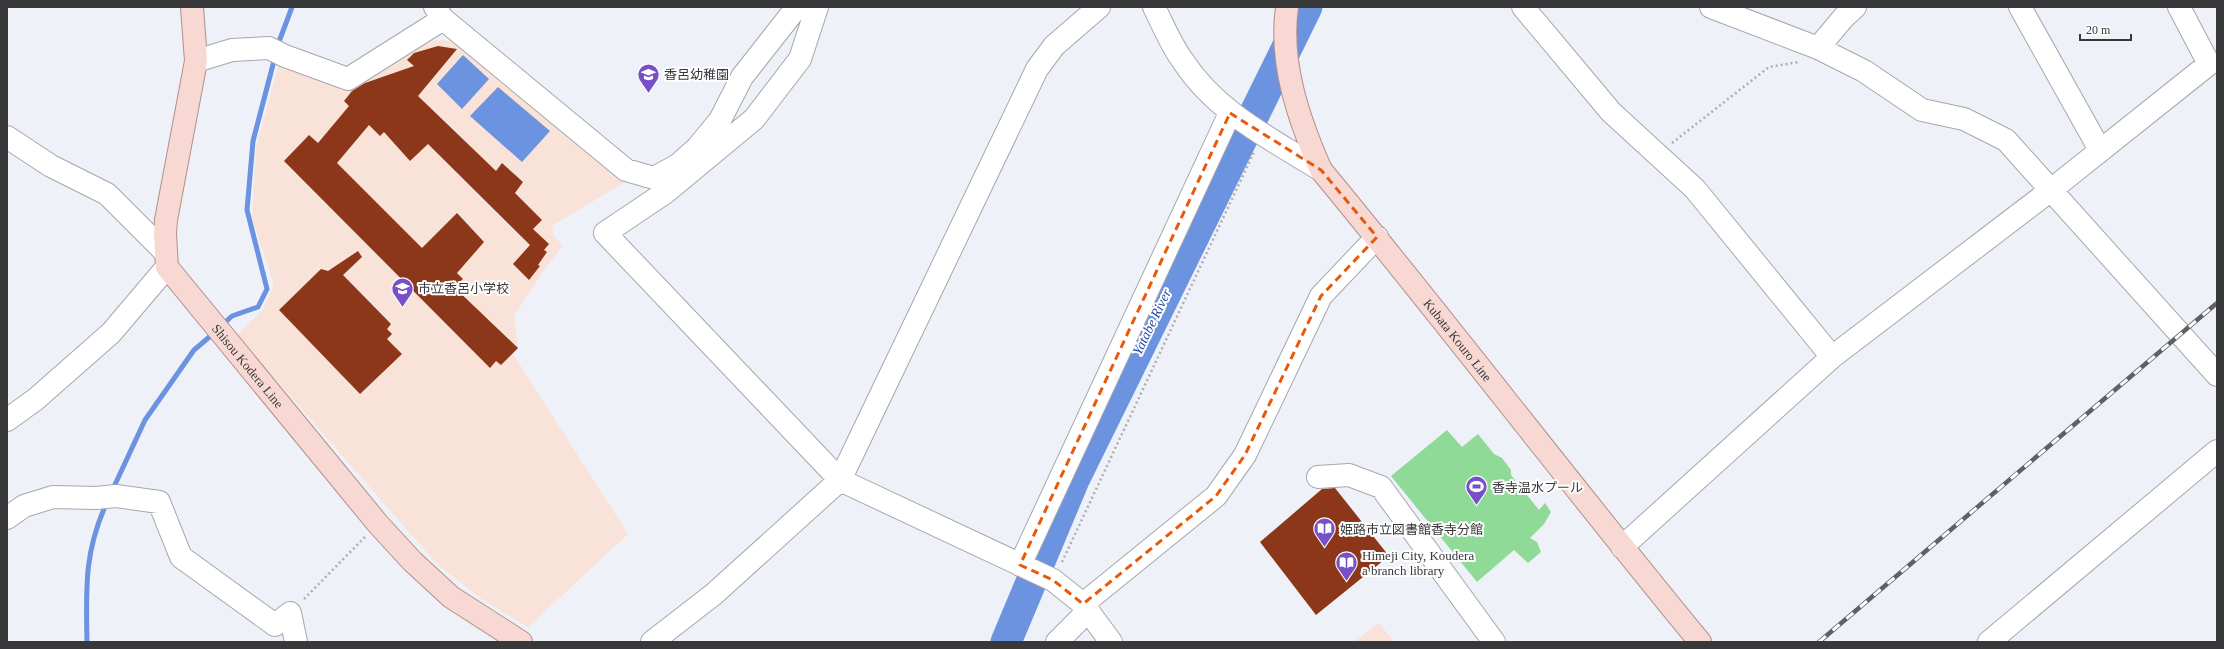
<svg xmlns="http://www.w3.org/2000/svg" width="2224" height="649" viewBox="0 0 2224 649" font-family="'Times New Roman','Noto Sans JP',serif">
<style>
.education{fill:#f9e2d7}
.green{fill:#8fda97}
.water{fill:#6b93e0}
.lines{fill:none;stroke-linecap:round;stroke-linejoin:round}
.stream{stroke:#6b93e0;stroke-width:5}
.river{stroke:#6b93e0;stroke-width:31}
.building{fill:#8c371a}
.minor-casing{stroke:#a6a7ae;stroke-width:24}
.major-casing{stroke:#b28f8b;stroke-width:24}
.path{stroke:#adaeb4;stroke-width:2.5;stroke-dasharray:2 3;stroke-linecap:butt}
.minor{stroke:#fff;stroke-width:22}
.major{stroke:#f8d8d3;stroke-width:22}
.rail-casing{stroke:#606064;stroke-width:4.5}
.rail{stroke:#fefefe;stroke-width:3;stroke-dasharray:9;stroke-linecap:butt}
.marked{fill:none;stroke:#e8590c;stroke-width:3;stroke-dasharray:8 5;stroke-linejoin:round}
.labels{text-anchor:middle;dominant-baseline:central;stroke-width:4;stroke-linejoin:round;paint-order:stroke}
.poi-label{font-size:13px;fill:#38383b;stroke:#fefefe;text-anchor:start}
.street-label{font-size:13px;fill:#38383b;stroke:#fefefe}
.water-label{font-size:14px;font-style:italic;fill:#204aa4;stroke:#fefefe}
</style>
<rect width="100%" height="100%" fill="#eff1f8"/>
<path class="education" d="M436 40 455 41 625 182 552 226 554 236 563 246 546 267 514 316 518 348 513 354 628 534 528 627 483 600 437 564 237 335 263 310 274 285 252 218 256 148 279 64 345 87 381 73 414 49Z
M1379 623 1394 642H1354Z"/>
<path class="green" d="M1447 430 1462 447 1478 434 1494 454 1502 458 1511 470V475L1539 510 1545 503 1551 512 1544 524 1530 538 1537 542 1541 552 1528 563 1514 550 1477 582 1391 476Z"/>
<path class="water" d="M463 55 489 79 462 109 437 84Z
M498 87 550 131 522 162 470 116Z"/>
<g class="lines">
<path class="stream" d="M277 47 292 7
M221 326 232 316 258 307 267 289 247 210 253 141 275 57
M112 491 145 420 194 350 214 333
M87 642C86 588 84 552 107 502"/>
<path class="river" d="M1006 642 1074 480 1307 7"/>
</g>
<path class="building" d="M438 46 457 49 418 96 496 171 502 163 523 182 515 193 542 220 533 229 549 244 544 250 547 252 538 265 540 266 529 280 513 264 530 245 428 144 410 161 384 132 380 136 369 125 337 163 422 248 457 213 484 242 457 273 463 279 454 287 518 348 501 365 496 361 490 368 284 161 309 135 318 143 349 106 344 101 352 91 365 83 414 66 407 60 414 53Z
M358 251 362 257 343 275 391 324 387 329 392 334 387 339 402 354 360 394 279 310 321 269 328 271Z
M1335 488 1389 556 1316 615 1260 542 1322 489Z"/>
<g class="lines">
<defs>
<path id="minor" d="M435 7 443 19 626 170 654 178 678 165 697 148 720 120 742 77 797 7
M817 7 800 59 754 119 666 192 605 233 840 480 1053 580 1083 604 1111 642
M1154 7C1163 25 1171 45 1183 61 1216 112 1271 139 1321 170
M1523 7 1611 112 1695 189 1832 357
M1711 7 1818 48 1864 71 1922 110 1964 119 2006 140 2217 375
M2020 7 2100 150
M1818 48 1844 17 1855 7
M196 61 232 50 269 48 285 56 348 79 443 19
M7 137 51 166 107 194 165 252
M7 420 36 399 111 333 167 267
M1318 477 1349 475 1381 487 1494 642
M7 518 24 506 53 497 96 498 116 496 159 502 181 557 275 625 290 613 296 642
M1622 547 1832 357 2051 190 2209 64 2179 7
M1020 565 1230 113
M1083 604 1216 496 1245 455 1321 296 1377 237
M652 642 714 594 840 480 1037 69 1054 46 1099 7
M1057 642 1088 611
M1989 642 2217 451"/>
<g id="major">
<path id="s1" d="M192 7 196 61 166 220 165 234 167 267 378 524 412 561 451 597 521 642"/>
<path id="s2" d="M1287 7C1279 63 1299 120 1321 170 1450 326 1572 487 1700 642"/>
</g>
</defs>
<use href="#minor" class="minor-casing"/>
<use href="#major" class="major-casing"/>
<path class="path" d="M1672 143 1769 67 1799 62
M1062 562 1254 152
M304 599 365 537"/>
<use href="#minor" class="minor"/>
<use href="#major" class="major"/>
<defs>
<path id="rail" d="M1819 642 2217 303"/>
</defs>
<use href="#rail" class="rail-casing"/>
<use href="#rail" class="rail"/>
</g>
<path class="marked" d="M1230 113 1321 170 1377 237 1321 296 1245 455 1216 496 1083 604 1053 580 1020 565Z"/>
<defs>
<symbol id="school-pin" viewBox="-11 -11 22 30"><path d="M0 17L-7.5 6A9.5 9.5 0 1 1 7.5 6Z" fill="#774fc8" stroke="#fefefe"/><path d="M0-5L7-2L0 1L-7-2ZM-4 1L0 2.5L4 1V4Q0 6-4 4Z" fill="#fff"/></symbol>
<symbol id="stadium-pin" viewBox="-11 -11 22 30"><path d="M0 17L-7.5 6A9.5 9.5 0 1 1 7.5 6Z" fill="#774fc8" stroke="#fefefe"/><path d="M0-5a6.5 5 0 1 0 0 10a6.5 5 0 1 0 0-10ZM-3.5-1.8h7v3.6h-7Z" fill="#fff"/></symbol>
<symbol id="library-pin" viewBox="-11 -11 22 30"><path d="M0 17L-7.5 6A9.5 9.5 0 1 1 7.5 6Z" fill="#774fc8" stroke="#fefefe"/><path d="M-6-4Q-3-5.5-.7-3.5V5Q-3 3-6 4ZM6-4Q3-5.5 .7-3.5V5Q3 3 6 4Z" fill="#fff"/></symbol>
</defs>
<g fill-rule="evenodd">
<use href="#school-pin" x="636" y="62" width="25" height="34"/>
<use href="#school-pin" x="390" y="276" width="25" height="34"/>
<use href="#stadium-pin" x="1464" y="474" width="25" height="34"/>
<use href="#library-pin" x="1312" y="516" width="25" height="34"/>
<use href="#library-pin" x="1334" y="550" width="25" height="34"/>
</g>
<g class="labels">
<g class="poi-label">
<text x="664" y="74">香呂幼稚園</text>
<text x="418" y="288">市立香呂小学校</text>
<text x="1492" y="487">香寺温水プール</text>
<text x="1340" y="529">姫路市立図書館香寺分館</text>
<text x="1362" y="555">Himeji City, Koudera<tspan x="1362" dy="15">a branch library</tspan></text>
</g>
<g class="street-label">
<text stroke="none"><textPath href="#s2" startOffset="387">Kubata Kouro Line</textPath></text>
<text stroke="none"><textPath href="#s1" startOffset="391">Shisou Kodera Line</textPath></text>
</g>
<g class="water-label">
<text transform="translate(1152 322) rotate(-64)">Yatabe River</text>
</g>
</g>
<rect width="2224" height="649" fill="none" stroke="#38383b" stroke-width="16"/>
<path d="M2080 34v6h51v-6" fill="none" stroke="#38383b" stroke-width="2"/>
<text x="2086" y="34" font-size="12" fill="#38383b" stroke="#fefefe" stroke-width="3" paint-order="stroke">20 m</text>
</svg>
